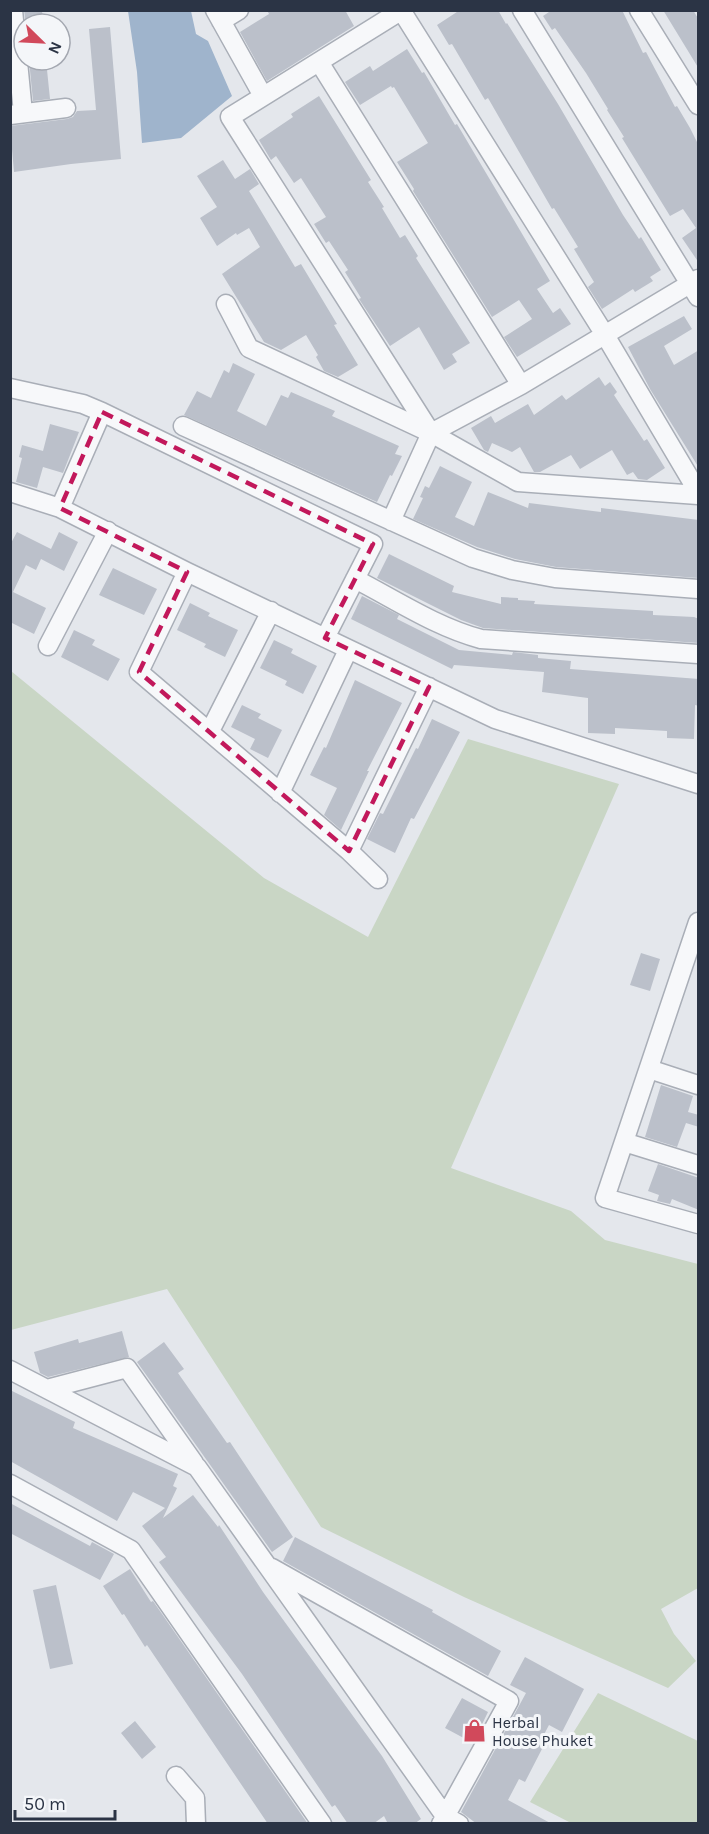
<svg xmlns="http://www.w3.org/2000/svg" width="709" height="1834" viewBox="0 0 709 1834" font-family="Karla,sans-serif">
<style>
.green{fill:#c9d6c5}
.water{fill:#9fb4cc}
.building{fill:#bbc0ca}
.lines{fill:none;stroke-linecap:round;stroke-linejoin:round}
.minor-casing{stroke:#a9aeb7;stroke-width:21}
.minor{stroke:#f7f8fa;stroke-width:18}
.marked{fill:none;stroke:#c2185b;stroke-width:4.5;stroke-dasharray:12 8;stroke-linejoin:round}
.labels{text-anchor:middle;dominant-baseline:central;stroke-width:6;stroke-linejoin:round;paint-order:stroke}
.poi-label{font-size:16px;fill:#2b3445;stroke:#f4f6f9;text-anchor:start}
</style>
<rect width="100%" height="100%" fill="#e4e7ec"/>
<path class="green" d="M11 671 264 878 368 937 468 739 619 784 451 1168 571 1211 605 1240 698 1264V1588L661 1609 674 1634 696 1661 668 1688 464 1597 321 1527 167 1289 11 1330Z
M598 1693 698 1741V1823H571L530 1802Z"/>
<path class="water" d="M128 11H191L196 34 208 41 232 96 181 138 142 143 137 72Z"/>
<path class="building" d="M24 10H42L43 24H26Z
M267 10H345L354 26 267 81 240 32 269 14Z
M460 10H498L506 24 507 23 558 104 623 215 639 239 641 237 661 270 650 277 653 281 635 292 633 289 602 309 588 287 594 282 574 249 578 247 554 208 552 209 488 98 485 100 452 44 449 45 437 25Z
M552 10H622L643 53 646 52 675 107 677 106 690 128 699 146V263L682 238 696 228 683 209 670 216 622 138 624 137 607 110 608 109 586 73 555 28 552 30 543 16Z
M663 10H693L699 20V69Z
M110 27 121 159 71 164 14 172 10 126 67 119 73 117 77 111 96 110 89 29Z
M407 49 422 73 424 72 455 125 457 124 550 281 537 289 553 313 560 308 571 324 517 357 504 337 532 319 519 300 492 317 413 191 414 189 397 162 428 143 394 87 392 88 391 86 360 105 345 82 370 66 373 71Z
M29 60H46L50 99 33 101Z
M319 96 371 180 368 182 384 207 382 208 400 238 405 235 418 256 416 258 470 343 452 354 457 362 444 370 419 327 390 346 359 299 361 298 345 272 348 270 329 241 326 243 314 224 326 217 301 178 294 183 276 156 271 160 259 140 293 117 291 114Z
M223 160 235 179 250 169 259 184 249 191 295 267 301 264 337 324 334 325 358 365 338 377 324 371 316 357 318 355 306 335 281 350 264 342 222 274 260 247 249 228 237 235 236 233 217 246 200 218 217 207 197 176Z
M684 316 692 329 664 346 674 365 699 350V468L650 389 628 347Z
M233 363 255 374 237 411 266 426 281 395 288 398 291 392 335 411 332 416 399 446 395 454 402 456 392 476 390 475 377 502 184 415 197 391 211 398 224 370 229 373Z
M599 377 605 386 610 382 617 392 614 395 644 441 647 439 665 468 647 480 638 479 633 472 627 475 612 450 580 469 571 455 540 472H534L520 447 512 452 492 443 488 452 484 450 471 428 491 416 495 423 528 404 534 415 562 395 566 400Z
M50 424 79 432 63 473 43 467 37 488 16 482 22 458 19 457 22 445 43 451Z
M440 466 472 482 455 517 474 526 488 492 528 508 529 503 601 512V508L699 520 698 578 556 567 515 559 477 547 413 519 423 498 420 497 425 486 429 488Z
M17 532 51 549 59 532 78 542 64 571 41 559 36 570 26 565 13 592 46 608 34 634 10 622V545Z
M389 554 454 586 452 592 501 604V597L518 598V600L535 601 534 604 653 611V615L694 617 699 619V643L483 628 461 620 377 578Z
M113 568 157 589 144 615 99 595Z
M362 596 399 615 397 619 459 650 512 655 513 652 538 655V658L571 661 570 669 699 679V706L695 705 694 739 667 738V731L615 728V734L588 733V698L542 692 544 672 454 665 452 669 351 619Z
M190 603 210 613 208 616 238 630 225 657 204 647 206 644 177 630Z
M74 630 95 640 92 645 120 659 108 681 61 657Z
M274 640 293 649 291 653 317 666 303 694 285 685 287 681 260 668Z
M355 680 402 703 367 771H369L341 830 324 815 337 788 310 775 324 747 326 748Z
M242 705 261 714 258 718 282 730 268 758 250 749 255 739 231 727Z
M432 719 460 732 414 819 411 818 395 853 367 839 380 813 383 814 416 748 418 749Z
M641 953 660 959 650 991 630 985Z
M661 1085 693 1096 688 1112 699 1115V1127L686 1123 677 1147 645 1137Z
M658 1164 699 1178V1210L672 1199 670 1204 657 1201 659 1195 648 1191Z
M122 1331 129 1357 48 1377 40 1373 34 1352 78 1339 79 1343Z
M164 1342 184 1369 178 1373 227 1443 230 1442 293 1537 272 1552 137 1362Z
M10 1390 75 1422 73 1428 178 1474 173 1486 177 1488 163 1518 193 1495 218 1527 219 1525 263 1592 382 1756 421 1819 414 1824H388L384 1816 373 1824H348L335 1805 332 1807 242 1674 159 1562 166 1557 142 1526 165 1508 133 1492 117 1521 10 1461Z
M10 1503 90 1546 92 1542 114 1554 100 1580 10 1533Z
M295 1537 433 1610 432 1612 501 1651 488 1676 283 1561Z
M130 1569 151 1602 153 1601 308 1824H268L147 1645 145 1647 124 1614 122 1615 103 1586Z
M56 1585 73 1664 50 1669 33 1590Z
M525 1657 584 1689 562 1732 549 1725 539 1744 543 1747 525 1782 519 1779 508 1800 552 1824H477L461 1812 526 1693 510 1685Z
M462 1698 488 1712 473 1743 445 1728Z
M135 1721 156 1747 142 1759 121 1733Z"/>
<g class="lines">
<defs>
<path id="minor" d="M13 10 23 113
M215 10 263 96
M401 10 605 335 698 492
M402 10 230 117 431 433
M522 10 698 297
M639 10 698 105
M221 21 239 10
M319 62 521 385
M10 115 66 108
M226 304 249 348 431 433 518 482 698 495
M10 388 83 404 102 412 373 544 325 638
M183 426 473 558 512 570 555 578 698 589
M10 492 60 508 187 572 495 719 698 784
M60 508 102 412
M391 521 431 433 521 385 698 279
M187 572 139 672 349 851 378 879
M355 579C396 600 436 627 481 639L698 654
M48 646 108 531
M210 731 271 611
M280 793 348 650
M349 851 429 687
M698 922 605 1198 698 1224
M649 1069 698 1085
M624 1142 698 1165
M10 1370 197 1467 445 1816 459 1824
M47 1389 127 1368 194 1463
M10 1484 131 1550 322 1824
M272 1568 509 1701 441 1824
M176 1776 195 1798 196 1824"/>
</defs>
<use href="#minor" class="minor-casing"/>
<use href="#minor" class="minor"/>
</g>
<path class="marked" d="M102 412 373 544 325 638 429 687 349 851 139 672 187 572 60 508Z"/>
<defs>
<symbol id="shop-bare" viewBox="-9 -9 18 18"><path d="M-5-2.5h2.3a2.7 3.5 0 0 1 5.4 0H5L5.5 6h-11ZM-1.5-2.5h3a1.5 2.3 0 0 0-3 0Z" fill="#d1495b" stroke="#f4f6f9" stroke-width="2.5" paint-order="stroke"/></symbol>
</defs>
<g fill-rule="evenodd">
<use href="#shop-bare" x="458" y="1714" width="33" height="33"/>
</g>
<g class="labels">
<g class="poi-label">
<text x="492" y="1722">Herbal<tspan x="492" dy="18">House Phuket</tspan></text>
</g>
</g>
<rect width="709" height="1834" fill="none" stroke="#2b3445" stroke-width="24"/>
<g transform="translate(42 42) rotate(114)"><circle r="28" fill="#f4f6f9" stroke="#a4a8b1" stroke-width="1.5"/>
<path d="M0-4.5L10 22L0 15L-10 22Z" fill="#d1495b"/>
<text y="-9" font-size="16" font-weight="bold" text-anchor="middle" fill="#2b3445">N</text>
</g>
<path d="M15 1810v9h100v-9" fill="none" stroke="#2b3445" stroke-width="3"/>
<text x="24" y="1810" font-size="18" fill="#2b3445" stroke="#f4f6f9" stroke-width="4.5" paint-order="stroke">50 m</text>
</svg>
